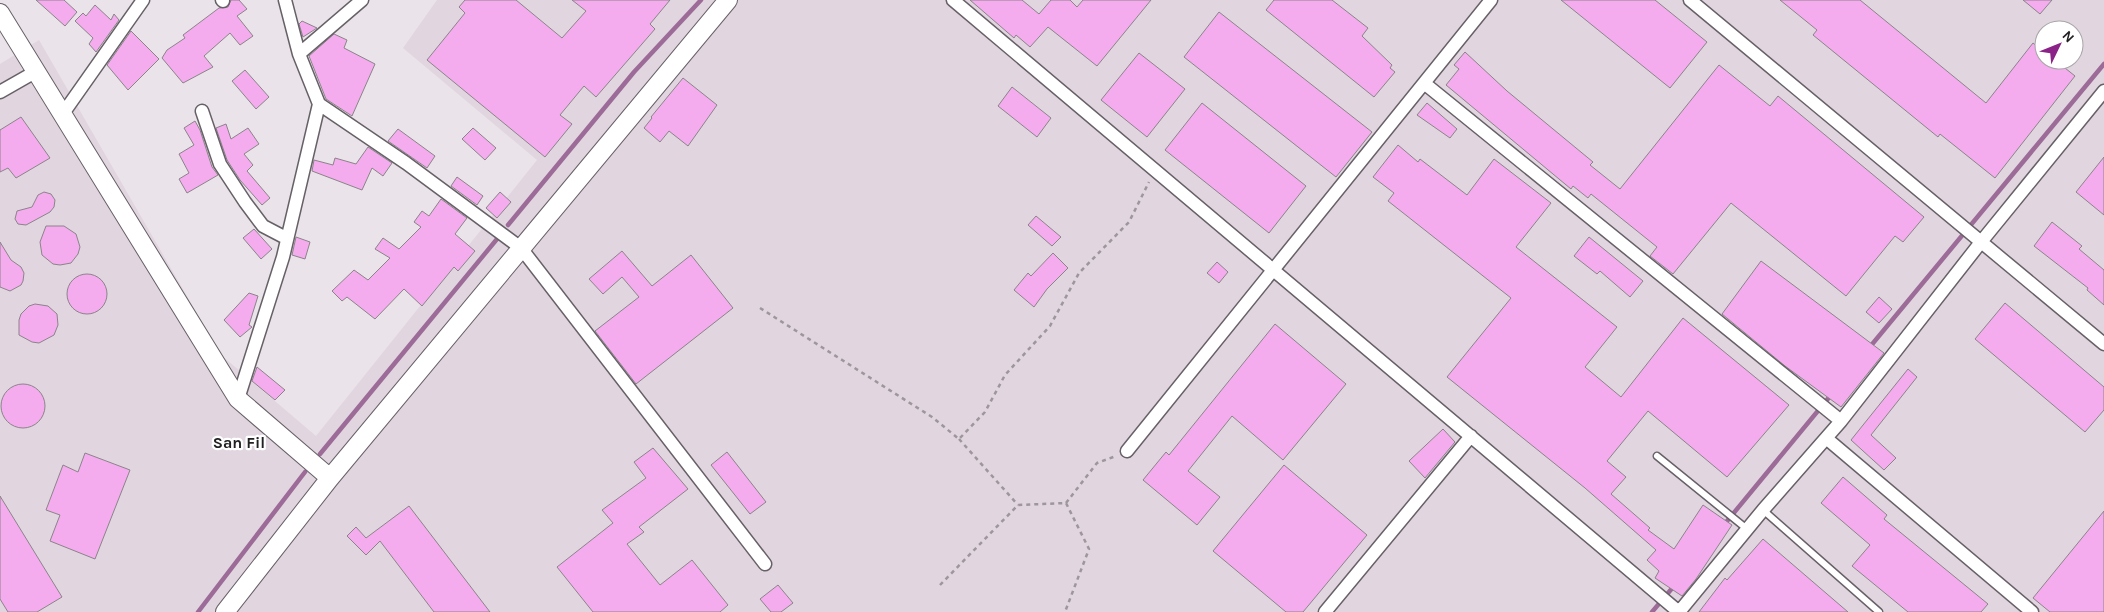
<svg xmlns="http://www.w3.org/2000/svg" width="2104" height="612" viewBox="0 0 2104 612" font-family="Karla,sans-serif">
<style>
.built{fill:#e1d5e0;fill-rule:evenodd}
.lines{fill:none;stroke-linecap:round;stroke-linejoin:round}
.stream{stroke:#9c6b98;stroke-width:4.5}
.building{fill:#f5acee;stroke:#8a8489}
.lane-casing{stroke:#666166;stroke-width:9}
.street-casing{stroke:#666166;stroke-width:15}
.secondary-casing{stroke:#666166;stroke-width:20}
.path{stroke:#9c979b;stroke-width:2.5;stroke-dasharray:4 4;stroke-linecap:butt}
.lane{stroke:#fff;stroke-width:6}
.street{stroke:#fff;stroke-width:12}
.secondary{stroke:#fff;stroke-width:18}
.labels{text-anchor:middle;dominant-baseline:central;stroke-width:4.5;stroke-linejoin:round;paint-order:stroke}
.quarter-label{font-size:16px;font-weight:bold;fill:#222022;stroke:#fff}
</style>
<rect width="100%" height="100%" fill="#eae3e9"/>
<path class="built" d="M437 0H2104V612H0V64L39 40 221 355 316 436 537 160 403 48ZM2044 30H2074V60H2044Z"/>
<g class="lines">
<path class="stream" d="M508 225 634 72 701 0
M1869 348 2104 64
M320 454 497 239
M1723 526 1831 395
M198 612 305 472
M1652 612 1674 586"/>
</g>
<path class="building" d="M36 0H64L77 12 65 26Z
M231 0H239L247 9 237 16 253 36 240 45 230 33 204 56 213 67 183 83 162 58 167 50 185 38 183 35 219 8 228 7Z
M465 0H516L562 38 586 11 572 0H670L650 24 655 29 596 97 584 86 560 115 572 124 545 157 427 60 465 13 459 7Z
M970 0H1022L1039 14 1051 0H1070L1077 7 1083 0H1151L1097 66 1048 27 1030 47 1016 35 1014 38Z
M1274 0H1332L1368 28 1362 36 1392 65 1390 68 1395 72 1374 97 1266 10Z
M1561 0H1655L1707 42 1670 88Z
M1780 0H1860L1986 103 2033 43 2044 52V60H2055L2075 76 1995 178 1940 134 1938 137 1813 35 1817 30Z
M2023 0H2052L2040 14Z
M95 5 111 20 114 14 119 20 96 52 89 44 93 38 75 21 83 13 86 16Z
M1219 12 1372 132 1336 177 1184 57Z
M302 21 317 28 303 37 299 24Z
M131 31 159 59 128 90 107 65Z
M334 34 347 40 344 48 375 64 352 116 326 99 309 56Z
M1465 52 1507 91 1593 162 1590 165 1620 189 1719 65 1770 106 1778 96 1924 217 1903 242 1895 236 1846 296 1731 203 1673 274 1650 256 1657 247 1591 194 1588 198 1573 186 1571 189 1446 85 1459 69 1454 65Z
M1139 53 1185 89 1147 137 1101 100Z
M245 70 269 97 256 109 232 81Z
M683 78 717 105 688 146 669 131 660 142 644 128 652 118 651 117Z
M1012 87 1051 118 1037 137 998 106Z
M1202 103 1306 186 1269 233 1165 150Z
M1427 103 1457 129 1450 138 1417 115Z
M21 117 50 158 16 178 8 168 0 172V130Z
M195 121 200 130 212 167 218 175 187 193 179 179 189 173 179 154 194 145 184 128Z
M226 124 231 139 248 128 259 144 244 154 253 165 247 171 270 198 262 205 240 180 227 160 216 128Z
M473 128 496 148 485 160 462 139Z
M398 129 435 156 427 168 388 141Z
M1398 145 1418 162 1420 159 1467 195 1494 159 1551 203 1516 247 1617 327 1585 367 1621 397 1683 318 1789 405 1727 477 1648 411 1607 461 1626 477 1611 494 1650 528 1648 530 1674 549 1703 505 1732 525 1696 579 1682 596 1655 578 1659 571 1647 560 1656 550 1585 488 1447 377 1511 298 1388 201 1394 193 1373 177Z
M368 147 392 163 383 176 372 168 362 190 312 171 314 160 333 165 335 158 356 164Z
M2104 157V215L2076 192Z
M457 177 483 196 477 205 451 186Z
M44 192 51 194 55 200 54 207 50 212 26 225 18 224 15 219 17 211 32 207 38 195Z
M500 192 511 202 497 218 486 208Z
M441 199 467 218 455 234 475 251 458 271 454 267 422 306 404 289 375 319 347 297 342 301 332 291 354 270 368 280 390 258 375 249 383 238 399 249 421 227 414 222 422 211 429 216Z
M1036 216 1061 237 1052 246 1028 225Z
M2052 222 2082 246 2079 249 2104 270V305L2087 290 2088 288 2034 246Z
M46 226H64L76 234 80 247 78 254 71 263 60 265 53 264 42 255 40 242Z
M254 229 272 249 261 259 243 238Z
M296 237 310 242 305 259 292 255Z
M1589 237 1643 281 1630 297 1600 271 1597 274 1574 256Z
M0 242 11 260 21 267 24 273 23 281 21 285 10 291 0 287Z
M622 251 652 286 691 255 733 308 636 384 595 331 639 297 622 277 603 294 589 279Z
M1053 253 1068 268 1047 289 1034 307 1014 290 1028 273 1031 276Z
M1761 261 1884 353 1841 407 1785 366 1722 314Z
M1217 262 1228 272 1219 283 1207 273Z
M67 294a20 20 0 1 1 40 0a20 20 0 1 1-40 0Z
M249 293 258 296 249 325 252 327 240 337 224 320Z
M1879 297 1892 309 1879 323 1866 312Z
M2005 303 2104 387V410L2085 432 1975 339Z
M35 304 48 306 57 314 58 325 54 335 39 343 32 342 19 335V320L21 314 29 306Z
M1275 324 1346 384 1283 460 1232 416 1188 471 1220 497 1197 525 1143 480 1166 452 1169 455Z
M257 367 285 390 275 400 252 381Z
M1908 369 1917 377 1871 435 1896 458 1884 470 1851 440Z
M1 406a22 22 0 1 1 44 0a22 22 0 1 1-44 0Z
M1443 429 1455 442 1425 478 1409 461Z
M653 448 688 489 639 527 644 532 627 544 660 585 692 560 728 605 720 612H593L557 567 613 523 602 510 646 478 634 462Z
M727 452 766 502 750 514 711 465Z
M85 453 130 470 95 559 50 541 60 515 46 510 63 465 78 472Z
M1284 465 1367 535 1303 612H1286L1213 551Z
M1843 477 1887 515 1884 519 1988 604 1981 612H1908L1852 566 1870 545 1821 503Z
M0 496 62 597 37 612H8L0 599Z
M409 506 490 612H434L380 541 366 555 347 536 356 527 366 538Z
M2104 511V612H2050L2033 598Z
M1763 539 1848 612H1699L1725 578 1727 580Z
M778 585 793 603 781 612H771L760 599Z"/>
<g class="lines">
<defs>
<path id="lane" d="M1657 456 1747 529
M1763 510 1879 612"/>
<path id="street" d="M222 0 223 1
M953 0 1679 612
M1690 0 2104 344
M299 54 362 0
M1424 83 1841 421
M0 92 35 72
M319 104 406 163 521 248 765 564
M202 111 220 164 245 202 263 226 286 238
M62 115 143 0
M238 399 283 257 319 104 299 54 285 0
M1826 438 2032 612
M1127 451 1491 0
M1325 612 1471 436
M1679 612 1763 510 1841 421 1981 242 2104 91"/>
<path id="secondary" d="M0 13 238 399 330 478
M225 612 330 478 728 0"/>
</defs>
<use href="#lane" class="lane-casing"/>
<use href="#street" class="street-casing"/>
<use href="#secondary" class="secondary-casing"/>
<path class="path" d="M760 308 932 417 959 439 985 412 1005 375 1050 326 1079 273 1129 222 1149 182
M959 439 1018 505
M1066 503 1097 463 1116 456
M940 585 1018 505 1066 503 1089 549 1065 612"/>
<use href="#lane" class="lane"/>
<use href="#street" class="street"/>
<use href="#secondary" class="secondary"/>
</g>
<g class="labels">
<g class="quarter-label">
<text x="239" y="442">San Fil</text>
</g>
</g>
<g transform="translate(2059 45) rotate(47)"><circle r="24" fill="#ffffff" stroke="#a7a6a7"/>
<path d="M0-4L9 19L0 12L-9 19Z" fill="#8b2287"/>
<text y="-8" font-size="14" font-weight="bold" text-anchor="middle" fill="#222022">N</text>
</g>
</svg>
